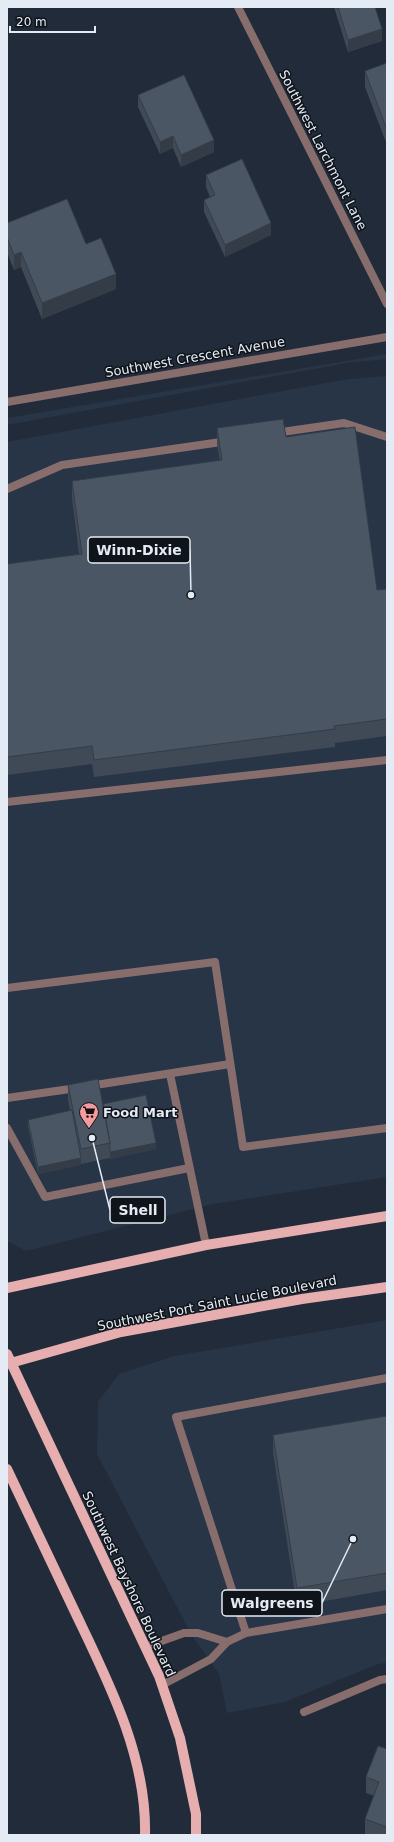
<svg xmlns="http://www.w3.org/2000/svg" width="394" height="1842" viewBox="0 0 394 1842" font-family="'DejaVu Sans',sans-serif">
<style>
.built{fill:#273547}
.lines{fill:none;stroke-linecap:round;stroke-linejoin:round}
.lane{stroke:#886d6d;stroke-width:8}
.street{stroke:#886d6d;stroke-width:8}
.primary{stroke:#e6aeaf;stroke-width:10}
.wall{fill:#404a57}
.shaded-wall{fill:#343c47}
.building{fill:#4b5665;stroke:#343c47}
.labels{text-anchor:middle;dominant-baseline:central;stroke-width:3;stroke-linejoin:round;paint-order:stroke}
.street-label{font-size:13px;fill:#e5ebf4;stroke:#0f141a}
.poi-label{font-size:13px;font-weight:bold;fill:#e5ebf4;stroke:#0f141a;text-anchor:start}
.leader{fill:none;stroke:#e5ebf4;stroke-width:1.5}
.callout-dot{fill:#e5ebf4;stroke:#0f141a;stroke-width:1.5}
.callout{fill:#0f141a;stroke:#e5ebf4;stroke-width:1.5}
.callout-label{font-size:14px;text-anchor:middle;font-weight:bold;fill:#e5ebf4}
</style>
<rect width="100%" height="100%" fill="#222b39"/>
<path class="built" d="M387 354V359L347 363 7 425V418Z
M387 376V1177L213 1204 26 1251 7 1241V442L348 379Z
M387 1320V1663L378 1664 285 1702 227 1713 219 1674 191 1634 97 1454 98 1402 119 1374 174 1356Z"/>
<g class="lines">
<path class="lane" d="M275 433 344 423 387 437
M7 489 62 465 228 441
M7 802 387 760
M7 988 215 962 243 1147 387 1128
M170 1074 206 1245
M89 1086 230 1064
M7 1098 77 1088
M7 1128 45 1197 189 1168
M246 1633 176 1417 387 1378
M145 1647 184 1633H198L227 1642
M162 1685 211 1659 227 1642 246 1633 387 1609"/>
<path class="street" d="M238 7 387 304
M7 402 387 337
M304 1712 380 1680 387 1679"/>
<path class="primary" d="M7 1288 206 1245 387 1216
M7 1354 159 1676 180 1738 196 1814V1835
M7 1364 121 1332 302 1299 387 1287
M7 1469C30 1517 52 1564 75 1612 108 1681 147 1756 145 1835"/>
</g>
<path class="wall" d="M334 7H375L382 41 348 52Z
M387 63V145L365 87V71Z
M138 95 214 152 181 167 173 148 160 154 138 107Z
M206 175 271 235 225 257 204 212V200L210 197 206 187Z
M7 223 86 244 116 289 42 319 21 267 14 270 7 252Z
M217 428 286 437 377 590 387 589V736L335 743V747L94 777 92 764 7 775V564L79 554 72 498V481L220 461 217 445Z
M68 1085 103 1104 156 1149 110 1159V1158L81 1164V1165L38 1174 28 1126V1120L70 1111 68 1100Z
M387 1416V1590L297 1606 273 1453V1435Z
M387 1749V1835H365V1819L374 1796 366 1793V1777Z"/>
<path class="shaded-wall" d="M382 29V41L348 52V40Z
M173 136V148L160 154V142Z
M214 140V152L181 167V155Z
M271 223V235L225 257V245Z
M21 252V267L14 270V255Z
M116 274V289L42 319V303Z
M156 1143V1149L110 1159V1152Z
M81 1158V1165L38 1174V1167Z"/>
<path class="building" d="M338 7H375L382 29 348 40Z
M387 63V130L365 71Z
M184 75 214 140 181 155 173 136 160 142 138 95Z
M242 159 271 223 225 245 204 200 215 195 206 175Z
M67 199 86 244 101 238 116 274 42 303 21 252 14 255 7 237V223Z
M283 419 286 437 355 427 377 590 387 589V719L334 726 335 729 94 760 92 746 7 757V564L82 554 72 481 222 460 217 428Z
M98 1079 110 1143 81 1149 68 1085Z
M146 1095 156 1143 110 1152V1143L103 1104Z
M72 1110 81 1158 38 1167 28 1120Z
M387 1416V1573L297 1588 273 1435Z
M378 1746 387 1749V1827L365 1819 379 1782 366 1777Z"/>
<defs>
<symbol id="supermarket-pin" viewBox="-11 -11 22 30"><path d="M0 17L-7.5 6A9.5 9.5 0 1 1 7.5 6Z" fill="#f59b9e" stroke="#0f141a"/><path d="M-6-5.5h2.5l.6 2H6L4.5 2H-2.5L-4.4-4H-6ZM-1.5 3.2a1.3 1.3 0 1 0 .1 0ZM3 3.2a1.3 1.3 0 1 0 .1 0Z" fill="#111"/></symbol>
</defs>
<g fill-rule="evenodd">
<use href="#supermarket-pin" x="78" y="1101" width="22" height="30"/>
</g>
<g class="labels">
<g class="street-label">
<text transform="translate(323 150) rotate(63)">Southwest Larchmont Lane</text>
<text transform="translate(195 357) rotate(-10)">Southwest Crescent Avenue</text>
<text transform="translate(217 1303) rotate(-11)">Southwest Port Saint Lucie Boulevard</text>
<text transform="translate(129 1584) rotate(65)">Southwest Bayshore Boulevard</text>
</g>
<g class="poi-label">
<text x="103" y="1112">Food Mart</text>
</g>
</g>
<path class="leader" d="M191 595L190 550M92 1138L110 1210M353 1539L322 1603"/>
<g class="callout-dot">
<circle cx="191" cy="595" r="4"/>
<circle cx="92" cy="1138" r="4"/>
<circle cx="353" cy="1539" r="4"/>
</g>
<g class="callout">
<rect x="88" y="537" width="102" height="26" rx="4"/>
<rect x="110" y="1197" width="55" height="26" rx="4"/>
<rect x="222" y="1590" width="100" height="26" rx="4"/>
</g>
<g class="callout-label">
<text x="139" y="555">Winn-Dixie</text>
<text x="138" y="1215">Shell</text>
<text x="272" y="1608">Walgreens</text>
</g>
<rect width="394" height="1842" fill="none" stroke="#e5ebf4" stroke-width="16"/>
<path d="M10 26v6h85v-6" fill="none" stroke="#e5ebf4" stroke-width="2"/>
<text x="16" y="26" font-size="12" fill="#e5ebf4" stroke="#0f141a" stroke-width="3" paint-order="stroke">20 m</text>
</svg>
